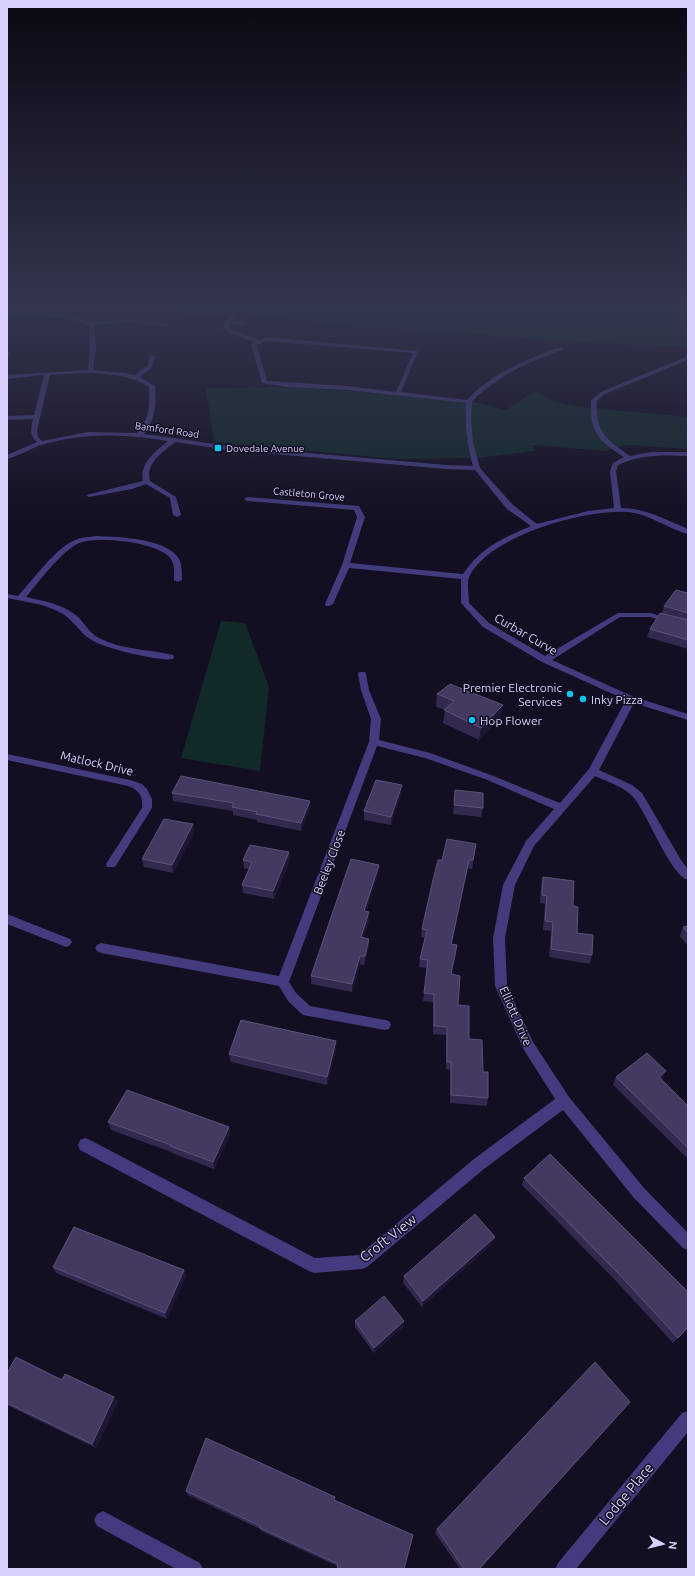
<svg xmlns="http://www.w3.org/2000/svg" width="695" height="1576" viewBox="0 0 695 1576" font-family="Ubuntu,sans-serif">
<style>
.green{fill:#12292a}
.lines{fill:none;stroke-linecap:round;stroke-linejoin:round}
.street{fill:#433b7d;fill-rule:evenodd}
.wall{fill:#33284e}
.shaded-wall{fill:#1e1634}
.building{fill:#443a61;stroke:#5c5179}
.poi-dot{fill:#0bc5ee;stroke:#130e21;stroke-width:1.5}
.labels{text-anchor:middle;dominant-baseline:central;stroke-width:3;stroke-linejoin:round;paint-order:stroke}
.far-street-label{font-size:10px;fill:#d9d0fd;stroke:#130e21}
.far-poi-label{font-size:10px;fill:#d9d0fd;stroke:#130e21;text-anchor:start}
.street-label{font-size:12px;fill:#d9d0fd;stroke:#130e21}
.poi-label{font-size:12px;fill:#d9d0fd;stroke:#130e21;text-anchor:start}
.near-street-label{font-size:14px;fill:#d9d0fd;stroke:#130e21}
</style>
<rect width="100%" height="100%" fill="#130e21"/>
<path class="green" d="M139 307H688V347L575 342 248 315 243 312 193 313Z
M283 387 348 391 474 402 506 410 536 390 551 401 579 407 688 417V449L627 445 606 451 532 445 535 451 478 458 398 459 214 442 206 388Z
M221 621 245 623 269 687 260 771 181 758Z"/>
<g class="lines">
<path class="street" d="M7 311 67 314 91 322 132 318 169 324 167 327 132 322 94 325 96 348 93 370 125 373 135 375 148 365 150 355 155 356 152 367 140 377 155 386C156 405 156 418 144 434L229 446 446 465 473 466C467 445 465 426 466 403L347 390 287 387 262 383 251 344 255 342 231 334 222 328 231 314 236 315 232 321 247 323 244 325 230 324 228 328 260 340 266 337 418 351 401 392 467 400C487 377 517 364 544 353 550 351 556 347 562 348V350L531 362 505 375 477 396 472 402 471 420 473 442 480 468 513 505 537 524 588 511 614 508 610 471 613 463 624 457C599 441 589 432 591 400L601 392 688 356V360L605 394 597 401C595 432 606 439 630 456L651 452H688V456C663 455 641 454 618 465L616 471 621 508C645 508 667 520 688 529V534C668 529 650 514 628 512 585 509 492 535 470 575 466 583 469 594 469 603L489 623 545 656 618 613H650L688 623V628L650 617H620L552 660 634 697 688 714V720L634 703 599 770 632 785 642 793 681 860 688 869V880C670 875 648 815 634 798 625 787 608 782 595 776L534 846 515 885 505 938 507 986 533 1042 569 1097 644 1188 688 1233V1250L683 1248 634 1198 563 1110 484 1169 367 1267 362 1269 314 1273 309 1271 80 1150 78 1145 80 1140 85 1138 90 1140 315 1258 359 1255 474 1159 555 1099 524 1050 495 986 493 938 503 885 526 841 554 809 485 779 425 758 377 746 289 982 296 993 310 1006 385 1020 389 1021 391 1025 389 1029 385 1030 303 1015 288 1001 279 986 101 953 97 951 95 948 97 945 101 943 279 976 369 742 371 719 361 690 358 674 359 672H365L366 674 369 690 381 719 379 740 430 753 491 775 560 803 589 769 626 700 542 662 483 627 461 603V579L349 568 333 604 329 606H326L325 604 342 565 357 517 354 510 247 501 244 499 247 497 359 506 365 517 350 563 463 574C482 547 501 539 531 526L507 509 475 470 446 469 229 450 175 442C163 452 145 463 150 481L176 497 181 515 177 517 173 515 170 498 146 484 132 489 89 497 86 495 143 481C139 463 156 451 168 441 126 434 83 432 41 445 29 449 19 456 7 459V455L37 442C29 435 31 429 33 419L7 420V416L34 415 44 375 7 379V375L88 370 90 348 89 325 66 317 7 315ZM267 341 413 353 396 392 347 386 267 381 257 345ZM83 373C106 374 129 374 149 387 150 406 150 418 137 433L88 432 42 441 38 437 37 430 50 375Z
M7 351 10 354 7 356Z
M97 536C118 537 167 538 179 559 182 565 182 573 182 580L178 582 174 580C174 573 175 565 171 559 160 542 94 535 77 544 58 555 40 581 26 597 43 601 63 604 77 616 85 623 89 633 99 638 122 650 148 649 173 655L174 657 173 659C160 662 102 648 90 639 79 632 74 621 63 614 46 604 26 602 7 598V594L18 596C32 581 55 549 73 541 80 537 89 537 97 536Z
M7 754 130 780 142 784 147 789 152 799V808L115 867H107L106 864 142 808C143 796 139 790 128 786L7 760Z
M7 914 70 939 72 942 70 945 66 947 7 924Z
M688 1411V1432L576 1569H555L558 1563 682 1413Z
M103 1511 200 1563 203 1569H176L97 1526 94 1520 97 1514Z"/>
</g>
<path class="wall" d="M688 593V649L647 637 650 629 662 613 664 606Z
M437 694 501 717 479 740 443 723 445 710 436 707Z
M455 790 483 808 481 817 453 814Z
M172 793 310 801V809L301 831 257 822V820L233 815V811L173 801Z
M401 793 391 825 364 820V811Z
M193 824 194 833 173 873 144 867 142 859Z
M289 852 290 860 274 899 243 893 242 885 249 869 244 868 243 860Z
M475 852 472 869 468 868 452 944 456 953 451 975 458 1005 469 1039 483 1072 488 1098 487 1106 450 1103V1070L446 1069V1035L433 1034V1002L423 1001 427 968 419 967 420 959 425 938 421 937 422 929 442 860Z
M379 865 378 873 366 911 369 920 363 938 369 947 364 965 360 964 352 992 311 984V976Z
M543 877 573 906 577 933 592 955 590 964 549 957 551 931 543 930 545 904 540 903 541 885Z
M688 926V946L680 936 683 927Z
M336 1041V1049L327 1085 231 1062 229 1054Z
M616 1077 663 1079 662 1080 688 1106V1159L613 1085Z
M108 1122 229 1127 230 1135 214 1169 172 1153 171 1152 111 1130Z
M524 1178 688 1292V1328L673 1343 615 1280 522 1185Z
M493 1243 422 1307 403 1283 404 1276Z
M53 1267 184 1270 186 1276 167 1319 56 1273Z
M355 1321H404L403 1327 374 1353 355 1327Z
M7 1373 62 1380 118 1402 96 1448 7 1405Z
M626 1407 480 1569H460L435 1533 437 1529Z
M186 1491 335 1501 404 1569H337V1566L261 1531 260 1529 188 1495Z"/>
<path class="shaded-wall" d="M503 705 501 717 479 740 481 728Z
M402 785 401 793 391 825V817Z
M310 801V809L301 831V823Z
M193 824 194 833 173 873 172 865Z
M289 852 290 860 274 899 273 891Z
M469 860 468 868 450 952 451 944Z
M379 865 378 873 364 919V911Z
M369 912V920L361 946V937Z
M369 939V947L364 965 365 956Z
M457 945 456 953 450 983 451 974Z
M360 956V964L352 992V984Z
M336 1041V1049L327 1085V1077Z
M666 1071 663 1079 655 1085 659 1077Z
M229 1127 230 1135 214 1169 213 1162Z
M495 1237 493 1243 422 1307 423 1301Z
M184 1270 186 1276 167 1319 165 1313Z
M404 1321 403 1327 374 1353V1348Z
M688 1327V1328L673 1343 678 1338Z
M114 1397 118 1402 96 1448 92 1444Z
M630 1402 480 1569H479Z"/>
<path class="building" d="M676 590 688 593V613L664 606Z
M660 613 688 620V640L650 629Z
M450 684 503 705 481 728 444 710 454 701 437 694Z
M181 776 310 801 301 823 256 814 257 812 232 807 234 803 172 793Z
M376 780 402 785 391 817 364 811Z
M455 790 483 793V808L454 805Z
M164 819 193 824 172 865 142 859Z
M447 839 476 844 473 860H469L451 944 457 945 451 974 460 976 458 1005 469 1006V1039L482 1040 483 1072H488V1098L451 1095V1062H447V1027L434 1026V994L424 993 428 960 420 959 427 930 422 929 432 884 438 860H442Z
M250 845 289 852 273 891 242 885 252 862 243 860Z
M351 859 379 865 364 911 369 912 361 937 369 939 365 956H360L352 984 311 976Z
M543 877 574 881 573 906 578 907 577 933 593 935 592 955 551 949 553 922 545 921 547 896 542 895Z
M688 926V933L683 927Z
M241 1020 336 1041 327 1077 229 1054Z
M647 1053 666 1071 659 1077 688 1106V1148L616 1077Z
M127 1090 229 1127 213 1162 170 1146 171 1145 108 1122Z
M550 1154 688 1292V1327L678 1338 619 1274 524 1178Z
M475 1214 495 1237 423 1301 404 1276Z
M74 1227 184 1270 165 1313 53 1267Z
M384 1296 404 1321 374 1348 355 1321Z
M16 1357 62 1380 65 1374 114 1397 92 1444 7 1403V1373Z
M595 1362 630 1402 479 1569H464L437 1529Z
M206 1438 335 1497 334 1500 413 1535 404 1569H342L337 1567 338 1564 260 1528V1526L186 1491Z"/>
<linearGradient id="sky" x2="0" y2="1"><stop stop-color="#0a0812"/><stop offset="0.58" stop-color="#33364e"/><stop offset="1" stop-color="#33364e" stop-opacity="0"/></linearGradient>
<rect width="695" height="528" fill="url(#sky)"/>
<g class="poi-dot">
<rect x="214" y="444" width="8" height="8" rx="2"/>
<circle cx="570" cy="694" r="4"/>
<circle cx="583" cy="699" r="4"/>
<circle cx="472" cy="720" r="4"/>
</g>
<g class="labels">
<g class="far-street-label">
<text transform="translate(167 430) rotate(8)">Bamford Road</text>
<text transform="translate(309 494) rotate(5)">Castleton Grove</text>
</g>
<g class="far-poi-label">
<text x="226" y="448">Dovedale Avenue</text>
</g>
<g class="street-label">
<text transform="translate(526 634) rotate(30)">Curbar Curve</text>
<text transform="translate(97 763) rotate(13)">Matlock Drive</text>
<text transform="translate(329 862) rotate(-69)">Beeley Close</text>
<text transform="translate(516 1016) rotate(66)">Elliott Drive</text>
</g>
<g class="poi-label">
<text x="562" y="687" text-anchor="end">Premier Electronic<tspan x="562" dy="14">Services</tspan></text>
<text x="591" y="699">Inky Pizza</text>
<text x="480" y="720">Hop Flower</text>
</g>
<g class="near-street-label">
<text transform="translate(388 1238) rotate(-38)">Croft View</text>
<text transform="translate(626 1494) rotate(-50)">Lodge Place</text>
</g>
</g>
<rect width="695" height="1576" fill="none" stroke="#d9d0fd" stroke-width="16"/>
<g transform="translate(663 1544) rotate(97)" stroke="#130e21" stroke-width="3" paint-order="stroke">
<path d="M0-3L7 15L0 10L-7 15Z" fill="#d9d0fd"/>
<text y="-6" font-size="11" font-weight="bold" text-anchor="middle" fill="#d9d0fd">N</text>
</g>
</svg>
